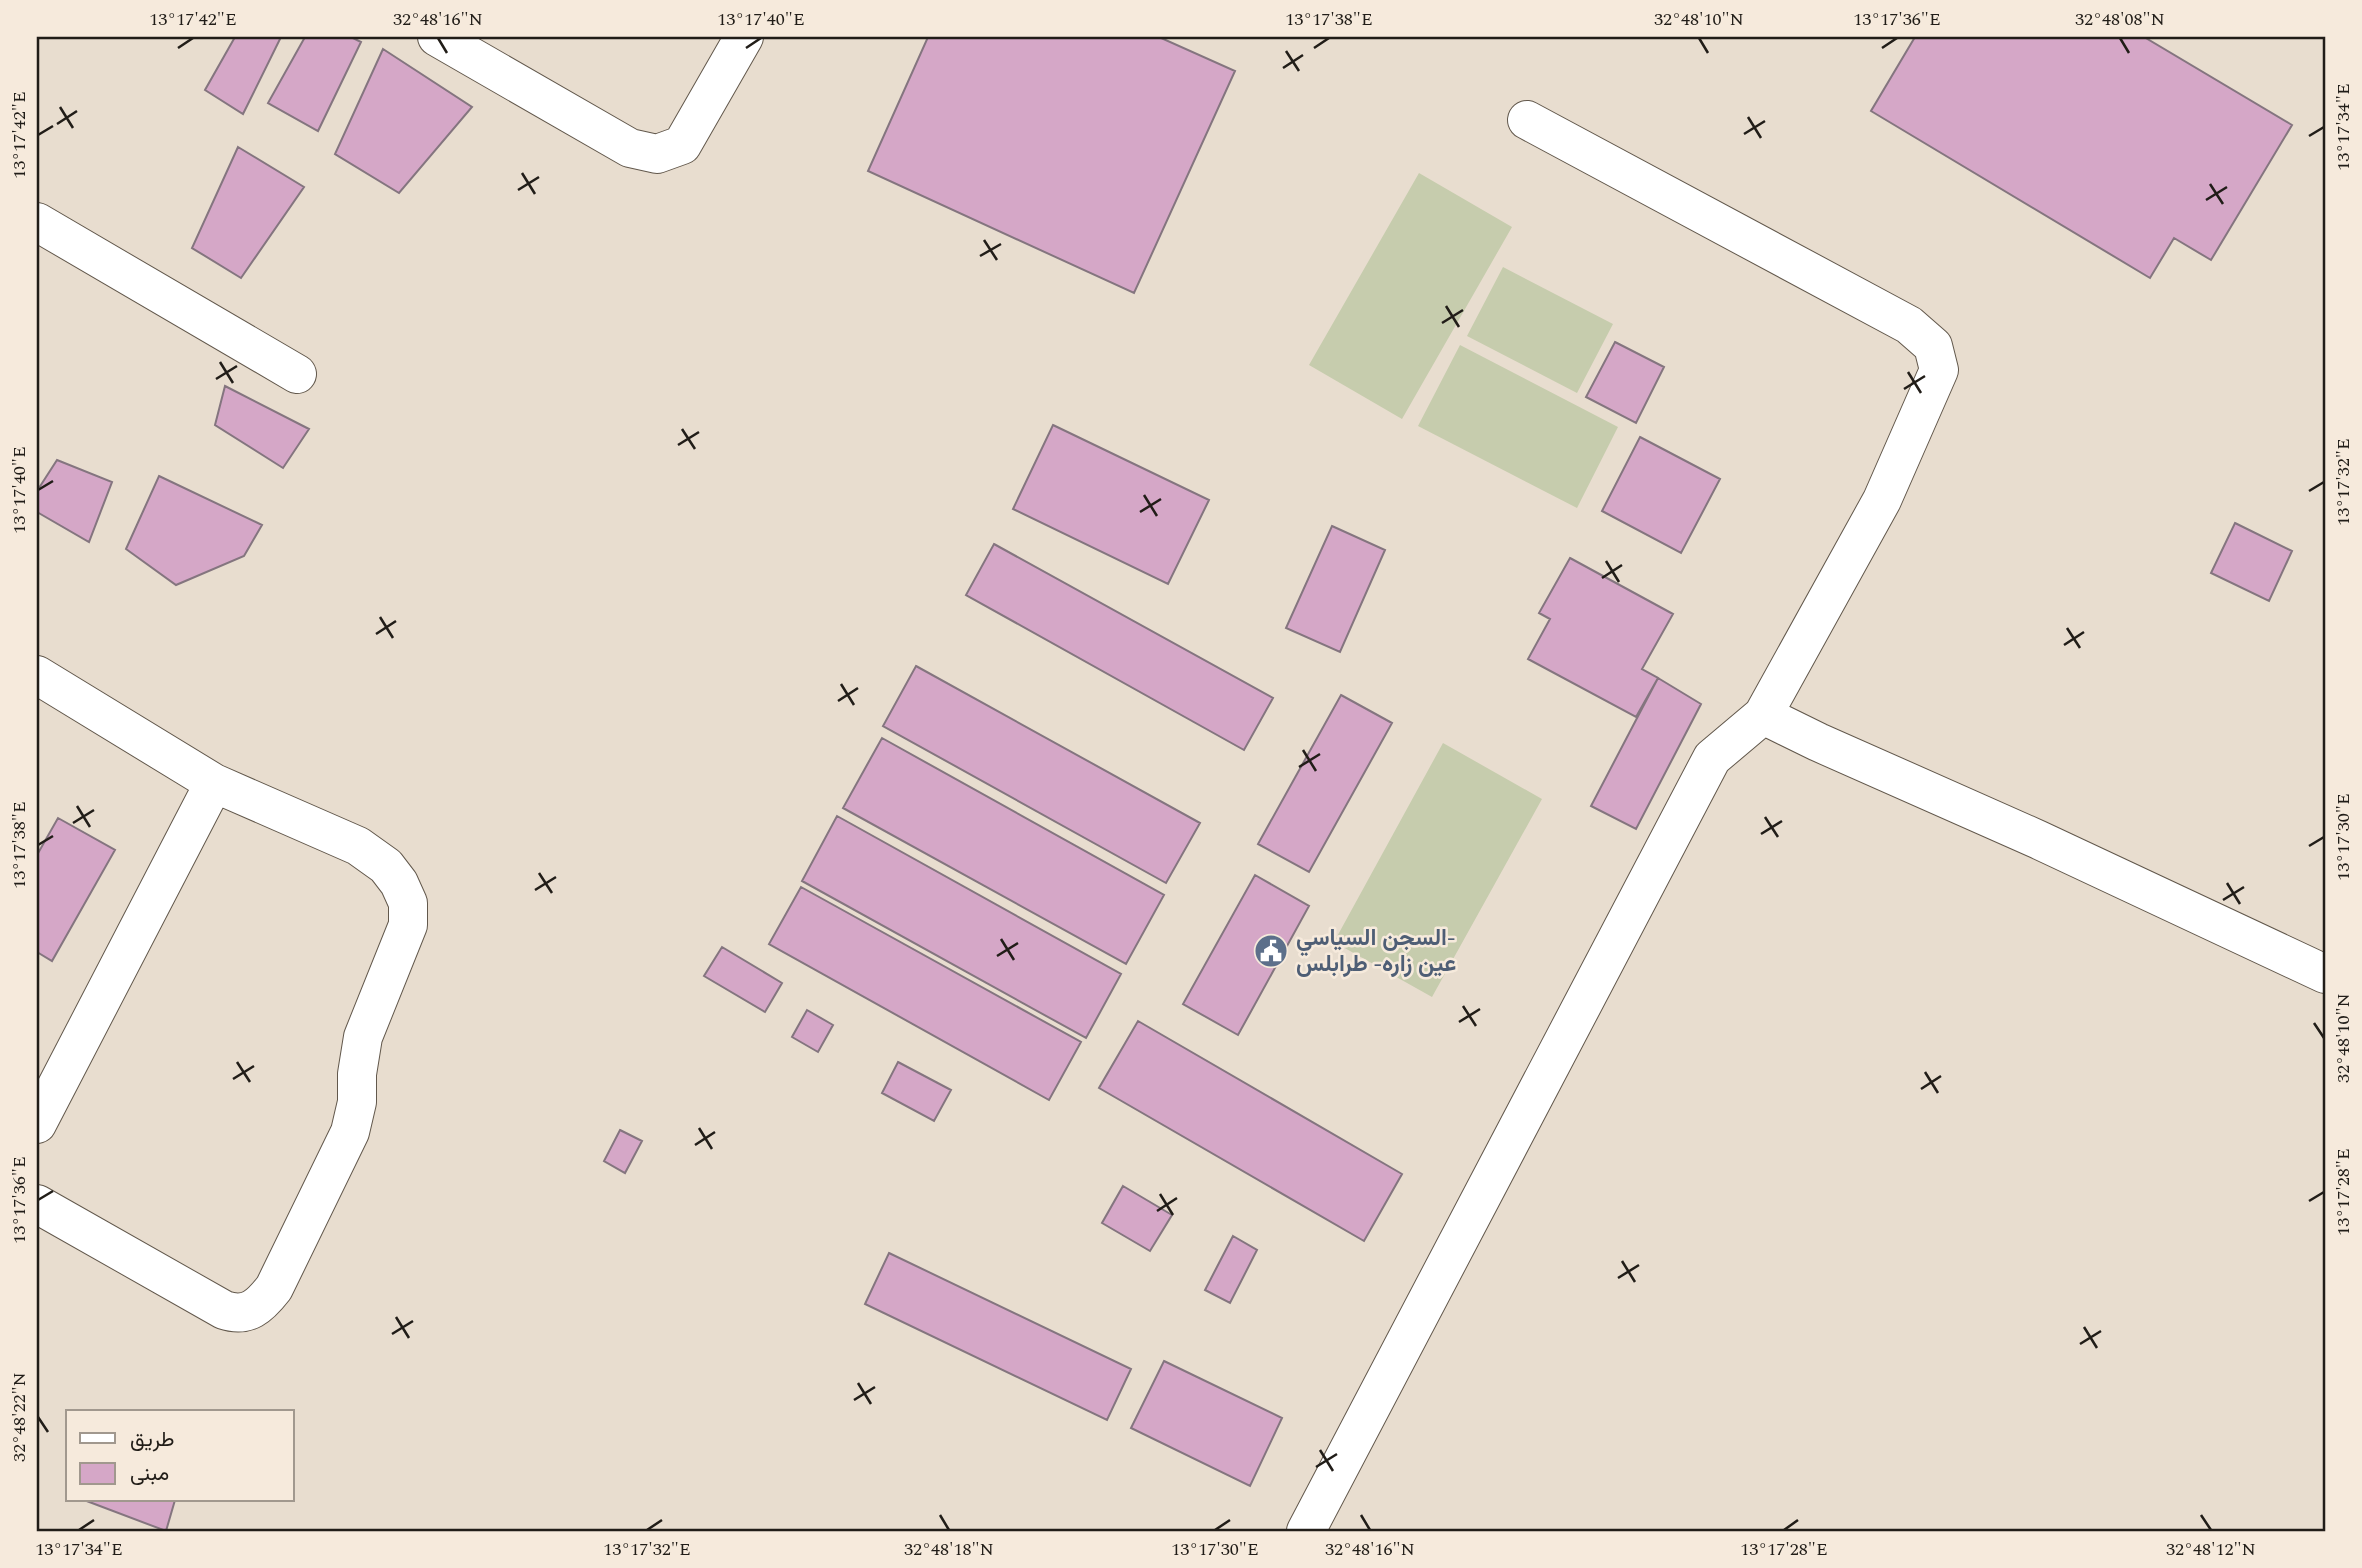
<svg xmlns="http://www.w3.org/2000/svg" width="2362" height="1568" viewBox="0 0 2362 1568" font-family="Spectral,Vazirmatn,serif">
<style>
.grass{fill:#c6ccad}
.building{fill:#d5a7c7;stroke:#84757f;stroke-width:2}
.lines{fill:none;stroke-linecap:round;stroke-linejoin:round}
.minor-casing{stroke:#62584c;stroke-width:40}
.minor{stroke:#fff;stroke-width:38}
.ticks{fill:none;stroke:#211d18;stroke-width:2.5}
.labels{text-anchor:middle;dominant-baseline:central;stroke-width:5;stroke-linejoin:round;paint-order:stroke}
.service-label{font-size:23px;font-weight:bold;fill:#4e5e75;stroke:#f6eadc;text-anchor:start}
.neatline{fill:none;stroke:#211d18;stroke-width:2.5}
.ticks-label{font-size:18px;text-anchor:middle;fill:#211d18}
</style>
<rect width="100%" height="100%" fill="#e8ddcf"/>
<path class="grass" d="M1419 173 1512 227 1402 419 1309 365Z
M1503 267 1613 324 1577 393 1467 336Z
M1460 345 1618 427 1577 508 1418 426Z
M1443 743 1542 799 1432 997 1334 942Z"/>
<path class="building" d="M235 37H281L243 114 205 90Z
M305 37H351L361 42 318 131 268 103Z
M928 37H1159L1235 71 1134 293 868 171Z
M1915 37H2144L2292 125 2211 260 2174 238 2150 278 1871 111Z
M383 49 472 107 399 193 335 154Z
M238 147 304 187 241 278 192 248Z
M1615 342 1664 367 1636 423 1586 397Z
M225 386 309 429 283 468 215 425Z
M1053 425 1209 500 1168 584 1013 509Z
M1640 437 1720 479 1681 553 1602 511Z
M57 460 112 482 89 542 37 512V491Z
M159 476 262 525 244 556 176 585 126 549Z
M2235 523 2292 551 2269 601 2211 573Z
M1332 526 1385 550 1340 652 1286 628Z
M994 544 1273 698 1244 750 966 595Z
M1570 558 1673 614 1642 669 1658 678 1636 717 1528 659 1550 619 1539 613Z
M916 666 1200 823 1166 883 883 726Z
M1658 678 1701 704 1636 829 1591 806Z
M1341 695 1392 723 1309 872 1258 844Z
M882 738 1164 895 1126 964 843 808Z
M837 816 1121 974 1086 1038 802 881Z
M58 818 115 850 52 961 37 952V855Z
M1255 875 1309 906 1238 1035 1183 1004Z
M801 887 1081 1042 1049 1100 769 944Z
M722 947 782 983 765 1012 704 976Z
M807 1010 833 1025 818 1052 792 1037Z
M1138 1021 1402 1174 1364 1241 1099 1088Z
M898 1062 951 1090 934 1121 882 1093Z
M620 1130 642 1141 625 1173 604 1161Z
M1123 1186 1172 1215 1150 1251 1102 1223Z
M1233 1236 1257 1250 1230 1303 1205 1290Z
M889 1253 1131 1369 1107 1420 865 1304Z
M1164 1361 1282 1418 1250 1486 1131 1428Z
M84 1500H175L166 1531Z"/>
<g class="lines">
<defs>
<path id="minor" d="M437 37 630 148 657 154 682 145 744 37
M1527 120 1909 325 1933 346 1939 370 1882 500 1763 715
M37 222 297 374
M37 675 214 783 358 846 386 866 399 883 408 903V925L363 1037 357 1074V1102L350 1132 274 1288C260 1306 248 1318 224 1310L37 1204
M37 1124 214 783
M1306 1531 1712 758 1763 715 1818 742 2039 840 2325 974"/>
</defs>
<use href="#minor" class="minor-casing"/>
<use href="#minor" class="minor"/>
</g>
<path class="ticks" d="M438 38 447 53M1699 38 1708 53M2120 38 2129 53M178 48 193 38M746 48 761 38M1314 48 1329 38M1882 48 1897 38M1286 51 1299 71M1283 68 1303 55M60 107 73 128M1748 117 1761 138M57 124 77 111M1744 134 1765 121M38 135 53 126M2309 136 2324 127M522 173 535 194M2210 184 2223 204M518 190 539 177M2206 200 2227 187M984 240 997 260M980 256 1001 244M1446 306 1459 327M1442 323 1463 310M220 362 233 383M1908 372 1921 393M216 379 237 366M1904 389 1925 376M682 429 695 449M678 445 699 432M38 490 53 481M2309 491 2324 482M1144 495 1157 516M1140 512 1161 499M1606 561 1619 582M1602 578 1622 565M380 617 393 638M2067 628 2080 648M376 634 396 621M2064 645 2084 632M841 684 854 705M838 701 858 688M1303 750 1316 771M1299 767 1320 754M77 806 90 827M1765 817 1778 837M73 823 94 810M1761 834 1782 821M38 845 53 836M2309 846 2324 837M539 873 552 893M2227 883 2240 904M535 890 556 877M2223 900 2244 887M1001 939 1014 960M997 956 1018 943M1463 1006 1476 1026M1459 1022 1480 1009M2314 1023 2324 1038M237 1062 250 1082M1925 1072 1938 1093M233 1079 254 1066M1921 1089 1941 1076M699 1128 712 1149M695 1145 715 1132M1160 1194 1173 1215M38 1200 53 1191M2309 1201 2324 1192M1157 1211 1177 1198M1622 1261 1635 1282M1618 1278 1639 1265M396 1317 409 1338M2084 1327 2097 1348M392 1334 413 1321M2080 1344 2101 1331M858 1383 871 1404M854 1400 875 1387M38 1417 48 1432M1320 1450 1333 1471M1316 1467 1337 1454M940 1515 949 1530M1361 1515 1370 1530M2201 1515 2211 1530M79 1530 94 1520M647 1530 662 1520M1215 1530 1230 1520M1784 1530 1798 1520"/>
<defs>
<symbol id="civic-disc" viewBox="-11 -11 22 22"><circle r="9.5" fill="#5c6f8a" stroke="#f6eadc"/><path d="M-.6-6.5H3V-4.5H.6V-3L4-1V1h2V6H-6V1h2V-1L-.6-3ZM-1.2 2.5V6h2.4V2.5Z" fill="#fff"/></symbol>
</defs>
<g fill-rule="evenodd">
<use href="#civic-disc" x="1252" y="932" width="38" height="38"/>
</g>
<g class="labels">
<g class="service-label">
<text x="1296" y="938">السجن السياسي-<tspan x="1296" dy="26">عين زاره- طرابلس</tspan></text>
</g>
</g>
<rect width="2362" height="1568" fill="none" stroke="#f6eadc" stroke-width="77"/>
<rect x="66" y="1410" width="228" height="91" fill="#f6eadc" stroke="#a1988e" stroke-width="2"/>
<rect x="80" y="1433" width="35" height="10" fill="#ffffff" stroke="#a1988e" stroke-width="2"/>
<text x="130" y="1446" font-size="21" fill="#211d18">طريق</text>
<rect x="80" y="1463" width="35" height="21" fill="#d5a7c7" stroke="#a1988e" stroke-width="2"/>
<text x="130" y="1480" font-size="21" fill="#211d18">مبنى</text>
<rect x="38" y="38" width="2286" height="1492" class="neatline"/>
<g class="ticks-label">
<text x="193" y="25">13°17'42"E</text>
<text x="438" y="25">32°48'16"N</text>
<text x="761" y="25">13°17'40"E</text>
<text x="1329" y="25">13°17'38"E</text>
<text x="1699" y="25">32°48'10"N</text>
<text x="1897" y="25">13°17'36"E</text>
<text x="2120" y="25">32°48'08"N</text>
<text transform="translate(2343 127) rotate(-90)" y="6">13°17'34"E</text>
<text transform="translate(19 135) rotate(-90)" y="6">13°17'42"E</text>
<text transform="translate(2343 482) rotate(-90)" y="6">13°17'32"E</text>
<text transform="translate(19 490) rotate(-90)" y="6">13°17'40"E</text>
<text transform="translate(2343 837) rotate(-90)" y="6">13°17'30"E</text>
<text transform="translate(19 845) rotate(-90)" y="6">13°17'38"E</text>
<text transform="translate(2343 1038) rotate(-90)" y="6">32°48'10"N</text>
<text transform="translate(2343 1192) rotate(-90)" y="6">13°17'28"E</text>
<text transform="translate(19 1200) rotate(-90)" y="6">13°17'36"E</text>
<text transform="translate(19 1417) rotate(-90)" y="6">32°48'22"N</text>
<text x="79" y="1555">13°17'34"E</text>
<text x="647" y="1555">13°17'32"E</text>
<text x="949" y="1555">32°48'18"N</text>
<text x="1215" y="1555">13°17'30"E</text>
<text x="1370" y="1555">32°48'16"N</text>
<text x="1784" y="1555">13°17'28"E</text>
<text x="2211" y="1555">32°48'12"N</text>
</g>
</svg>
